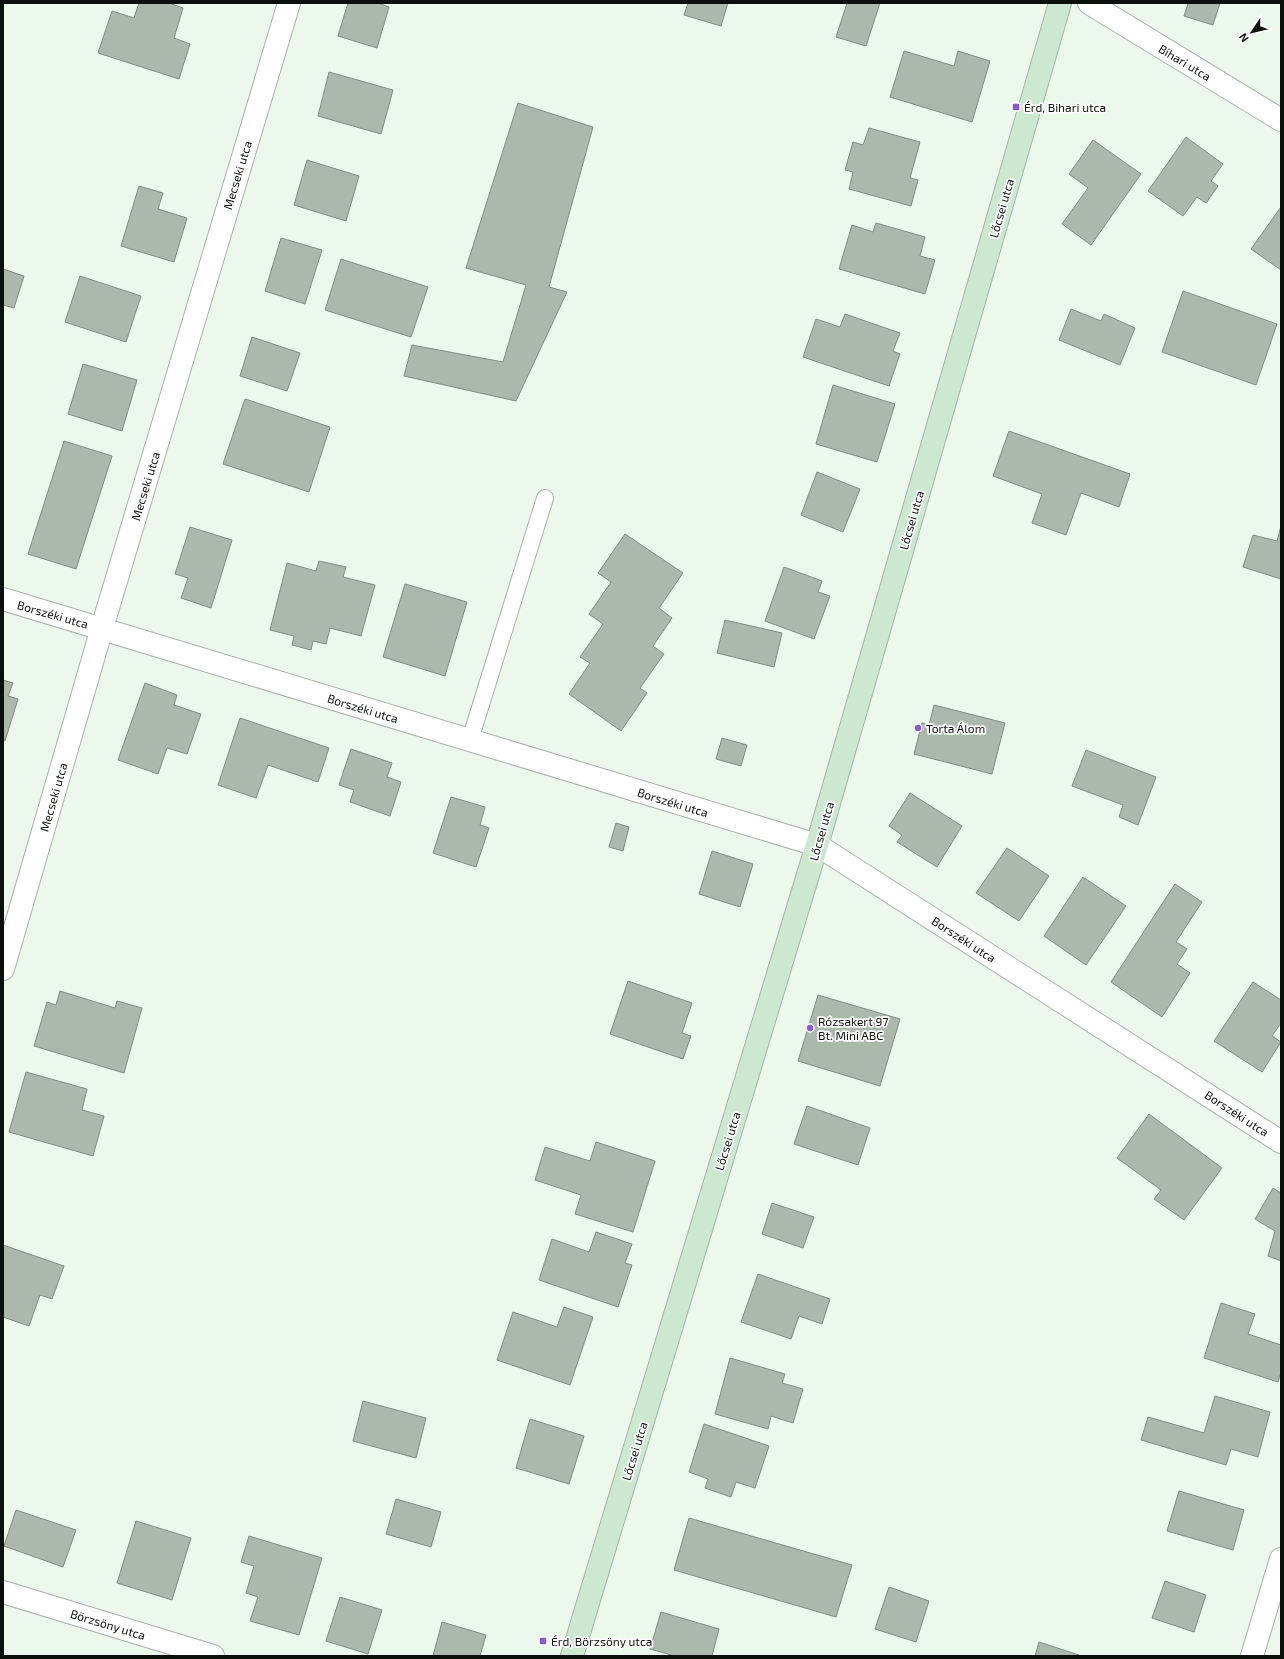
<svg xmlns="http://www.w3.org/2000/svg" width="1284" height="1659" viewBox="0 0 1284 1659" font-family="'Exo 2',sans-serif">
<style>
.building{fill:#acb8ac;stroke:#808c81}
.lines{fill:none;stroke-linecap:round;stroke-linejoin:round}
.lane-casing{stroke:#a7b3a8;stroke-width:18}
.street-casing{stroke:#a7b3a8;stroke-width:24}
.secondary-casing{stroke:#a7b3a8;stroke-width:24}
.lane{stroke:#fff;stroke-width:16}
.street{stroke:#fff;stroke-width:22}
.secondary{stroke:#cde8d0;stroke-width:22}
.poi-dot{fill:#865dd6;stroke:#fff;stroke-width:1.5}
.labels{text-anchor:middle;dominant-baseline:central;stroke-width:3.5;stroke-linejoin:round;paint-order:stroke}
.street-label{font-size:12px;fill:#0c100c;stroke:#fff}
.poi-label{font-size:12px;fill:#0c100c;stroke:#fff;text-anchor:start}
</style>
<rect width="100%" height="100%" fill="#ecf8ec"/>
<path class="building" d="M139 3H169L183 8 174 38 190 44 179 79 98 53 112 11 134 18Z
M348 3H378L389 7 377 48 338 36Z
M688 3H728L721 26 684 15Z
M847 3H880L866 46 836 37Z
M1183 3H1220L1213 25 1184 16 1188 4Z
M904 51 954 66 958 51 990 61 972 122 890 97Z
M329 72 393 90 381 134 318 116Z
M518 103 593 127 549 287 567 292 516 401 404 376 412 345 503 362 526 285 466 268Z
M869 128 920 142 910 178 918 180 911 206 849 189 853 172 845 170 853 142 863 145Z
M1186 137 1223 164 1211 181 1218 186 1206 203 1197 197 1183 216 1148 191Z
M1093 140 1141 174 1091 245 1062 224 1088 188 1069 174Z
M307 160 359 176 346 221 294 205Z
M139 186 163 193 158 209 187 218 174 262 121 246Z
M1281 207V270L1251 249Z
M876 223 925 237 920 256 935 260 925 294 839 269 852 225 873 232Z
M281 238 322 250 305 304 265 291Z
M341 259 428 287 411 337 325 310Z
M3 269 24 276 14 308 3 305Z
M80 276 141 296 126 342 65 322Z
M1183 291 1277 324 1256 385 1162 352Z
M1071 309 1101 321 1104 314 1135 328 1120 365 1059 340Z
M845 314 900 333 893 351 900 354 889 386 803 357 816 319 840 327Z
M252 337 300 353 287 391 240 376Z
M83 364 137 380 122 431 68 414Z
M833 385 895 404 877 462 816 444Z
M245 399 330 427 309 492 223 464Z
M1009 431 1130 474 1119 507 1081 493 1066 535 1032 523 1042 494 993 476Z
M64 441 112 456 76 569 28 554Z
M817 472 860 489 843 532 801 515Z
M1281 526V579L1243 567 1253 535 1277 541Z
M190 527 232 540 211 608 181 598 188 578 175 574Z
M625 534 683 573 659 608 672 618 653 646 664 654 640 688 647 693 621 731 569 694 590 663 580 657 603 624 589 614 611 582 598 573Z
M319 561 346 567 343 577 375 585 361 636 330 628 326 644 313 641 311 650 292 645 294 636 270 630 287 563 316 571Z
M784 567 822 581 818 592 830 596 814 639 765 621Z
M405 584 467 602 445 676 383 657Z
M725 620 782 633 774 667 717 653Z
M3 680 13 683 8 696 18 699 5 741 3 740Z
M145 683 177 695 174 705 201 714 187 754 167 748 158 774 118 760Z
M934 705 1005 723 992 774 914 754 922 723 929 725Z
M240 718 329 748 318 782 268 765 256 798 218 785Z
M722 738 747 745 741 766 716 759Z
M351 749 392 763 387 777 401 782 390 816 350 802 354 790 339 785Z
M1086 750 1156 777 1138 825 1119 817 1123 805 1072 786Z
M910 793 962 826 937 867 897 842 902 835 889 826Z
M451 797 485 807 480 825 489 828 476 867 433 853Z
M616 823 629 827 623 851 609 847Z
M1007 848 1049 876 1019 921 976 893Z
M712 851 753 864 740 907 699 894Z
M1083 877 1126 906 1086 965 1044 936Z
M1175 884 1202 902 1176 942 1187 949 1177 964 1190 973 1162 1017 1111 982Z
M628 981 692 1003 682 1033 691 1036 683 1059 610 1034Z
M1253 982 1281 1000V1023L1272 1036 1281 1042 1262 1072 1214 1041Z
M60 991 115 1008 117 1001 142 1008 124 1073 34 1046 47 1002 56 1005Z
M818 995 900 1019 880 1086 798 1061Z
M26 1072 87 1089 82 1110 104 1116 93 1156 9 1132Z
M807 1106 870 1128 858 1165 794 1144Z
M1149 1114 1222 1168 1184 1220 1154 1199 1161 1190 1117 1158Z
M596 1142 655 1161 633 1232 575 1214 581 1195 535 1180 545 1147 590 1161Z
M1273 1188 1281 1193V1261L1268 1256 1275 1231 1255 1219Z
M772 1203 814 1217 803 1248 762 1234Z
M596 1232 632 1244 625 1263 632 1265 618 1307 539 1280 552 1239 589 1252Z
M3 1245 64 1266 52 1299 40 1295 29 1326 3 1317Z
M758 1274 830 1299 822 1324 799 1316 791 1339 741 1322Z
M1221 1303 1255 1314 1248 1334 1281 1345V1372L1278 1382 1204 1358Z
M564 1307 593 1317 570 1385 497 1360 513 1312 557 1327Z
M730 1358 785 1374 782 1383 803 1389 793 1423 771 1416 768 1429 715 1414Z
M1215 1396 1270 1412 1258 1457 1231 1449 1226 1465 1141 1440 1148 1417 1204 1433Z
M363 1401 426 1418 416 1458 353 1441Z
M530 1419 584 1436 569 1484 516 1468Z
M704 1424 769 1446 755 1488 736 1482 731 1497 705 1488 708 1479 689 1472Z
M1179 1491 1244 1510 1233 1550 1167 1531Z
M396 1499 441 1512 431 1547 386 1534Z
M16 1510 76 1530 63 1567 4 1546Z
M689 1518 852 1565 836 1617 674 1570Z
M136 1521 191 1538 172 1600 117 1583Z
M249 1536 322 1558 299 1635 250 1621 258 1597 246 1593 254 1566 241 1562Z
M1165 1581 1206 1595 1194 1632 1152 1618Z
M889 1587 929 1601 916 1642 875 1629Z
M340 1597 382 1610 368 1654 326 1641Z
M661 1612 719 1629 712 1656H675L650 1649Z
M442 1622 486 1635 480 1656H433Z
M1039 1642 1079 1655V1656H1035Z"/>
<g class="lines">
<defs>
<path id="lane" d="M470 740 545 498"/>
<path id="street" d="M1089 3 1281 120
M3 599 817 845 1281 1142
M3 969 102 628 289 3
M3 1592 213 1656
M1252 1656 1281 1559"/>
<path id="secondary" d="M572 1656 817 845 1060 3"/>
</defs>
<use href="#lane" class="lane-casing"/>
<use href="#street" class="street-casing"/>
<use href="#secondary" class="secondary-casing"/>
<use href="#lane" class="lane"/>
<use href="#street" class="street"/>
<use href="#secondary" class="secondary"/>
</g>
<g class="poi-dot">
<rect x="1012" y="103" width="8" height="8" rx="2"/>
<circle cx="918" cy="728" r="4"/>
<circle cx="810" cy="1028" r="4"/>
<rect x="539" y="1637" width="8" height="8" rx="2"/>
</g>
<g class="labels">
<g class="street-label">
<text transform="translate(1185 62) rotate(31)">Bihari utca</text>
<text transform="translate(237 175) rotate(-73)">Mecseki utca</text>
<text transform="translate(1001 208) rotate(-74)">Lőcsei utca</text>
<text transform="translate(145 486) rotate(-73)">Mecseki utca</text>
<text transform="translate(911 520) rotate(-74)">Lőcsei utca</text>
<text transform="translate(53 614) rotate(16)">Borszéki utca</text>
<text transform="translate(363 708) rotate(17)">Borszéki utca</text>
<text transform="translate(53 797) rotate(-74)">Mecseki utca</text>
<text transform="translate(673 802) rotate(17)">Borszéki utca</text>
<text transform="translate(821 831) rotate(-74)">Lőcsei utca</text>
<text transform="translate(964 939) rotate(33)">Borszéki utca</text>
<text transform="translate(1237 1113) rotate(33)">Borszéki utca</text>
<text transform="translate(727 1141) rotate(-73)">Lőcsei utca</text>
<text transform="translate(634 1451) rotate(-73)">Lőcsei utca</text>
<text transform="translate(108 1624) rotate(17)">Börzsöny utca</text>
</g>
<g class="poi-label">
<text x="1024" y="107">Érd, Bihari utca</text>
<text x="926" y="728">Torta Álom</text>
<text x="818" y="1021">Rózsakert 97<tspan x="818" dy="14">Bt. Mini ABC</tspan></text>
<text x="551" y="1641">Érd, Börzsöny utca</text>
</g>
</g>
<rect width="1284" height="1659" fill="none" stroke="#0c100c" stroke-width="8"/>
<g transform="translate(1252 32) rotate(235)" stroke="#ffffff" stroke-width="3" paint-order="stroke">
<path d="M0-3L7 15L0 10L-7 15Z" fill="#0c100c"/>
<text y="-6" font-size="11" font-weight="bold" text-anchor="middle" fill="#0c100c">N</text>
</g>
</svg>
